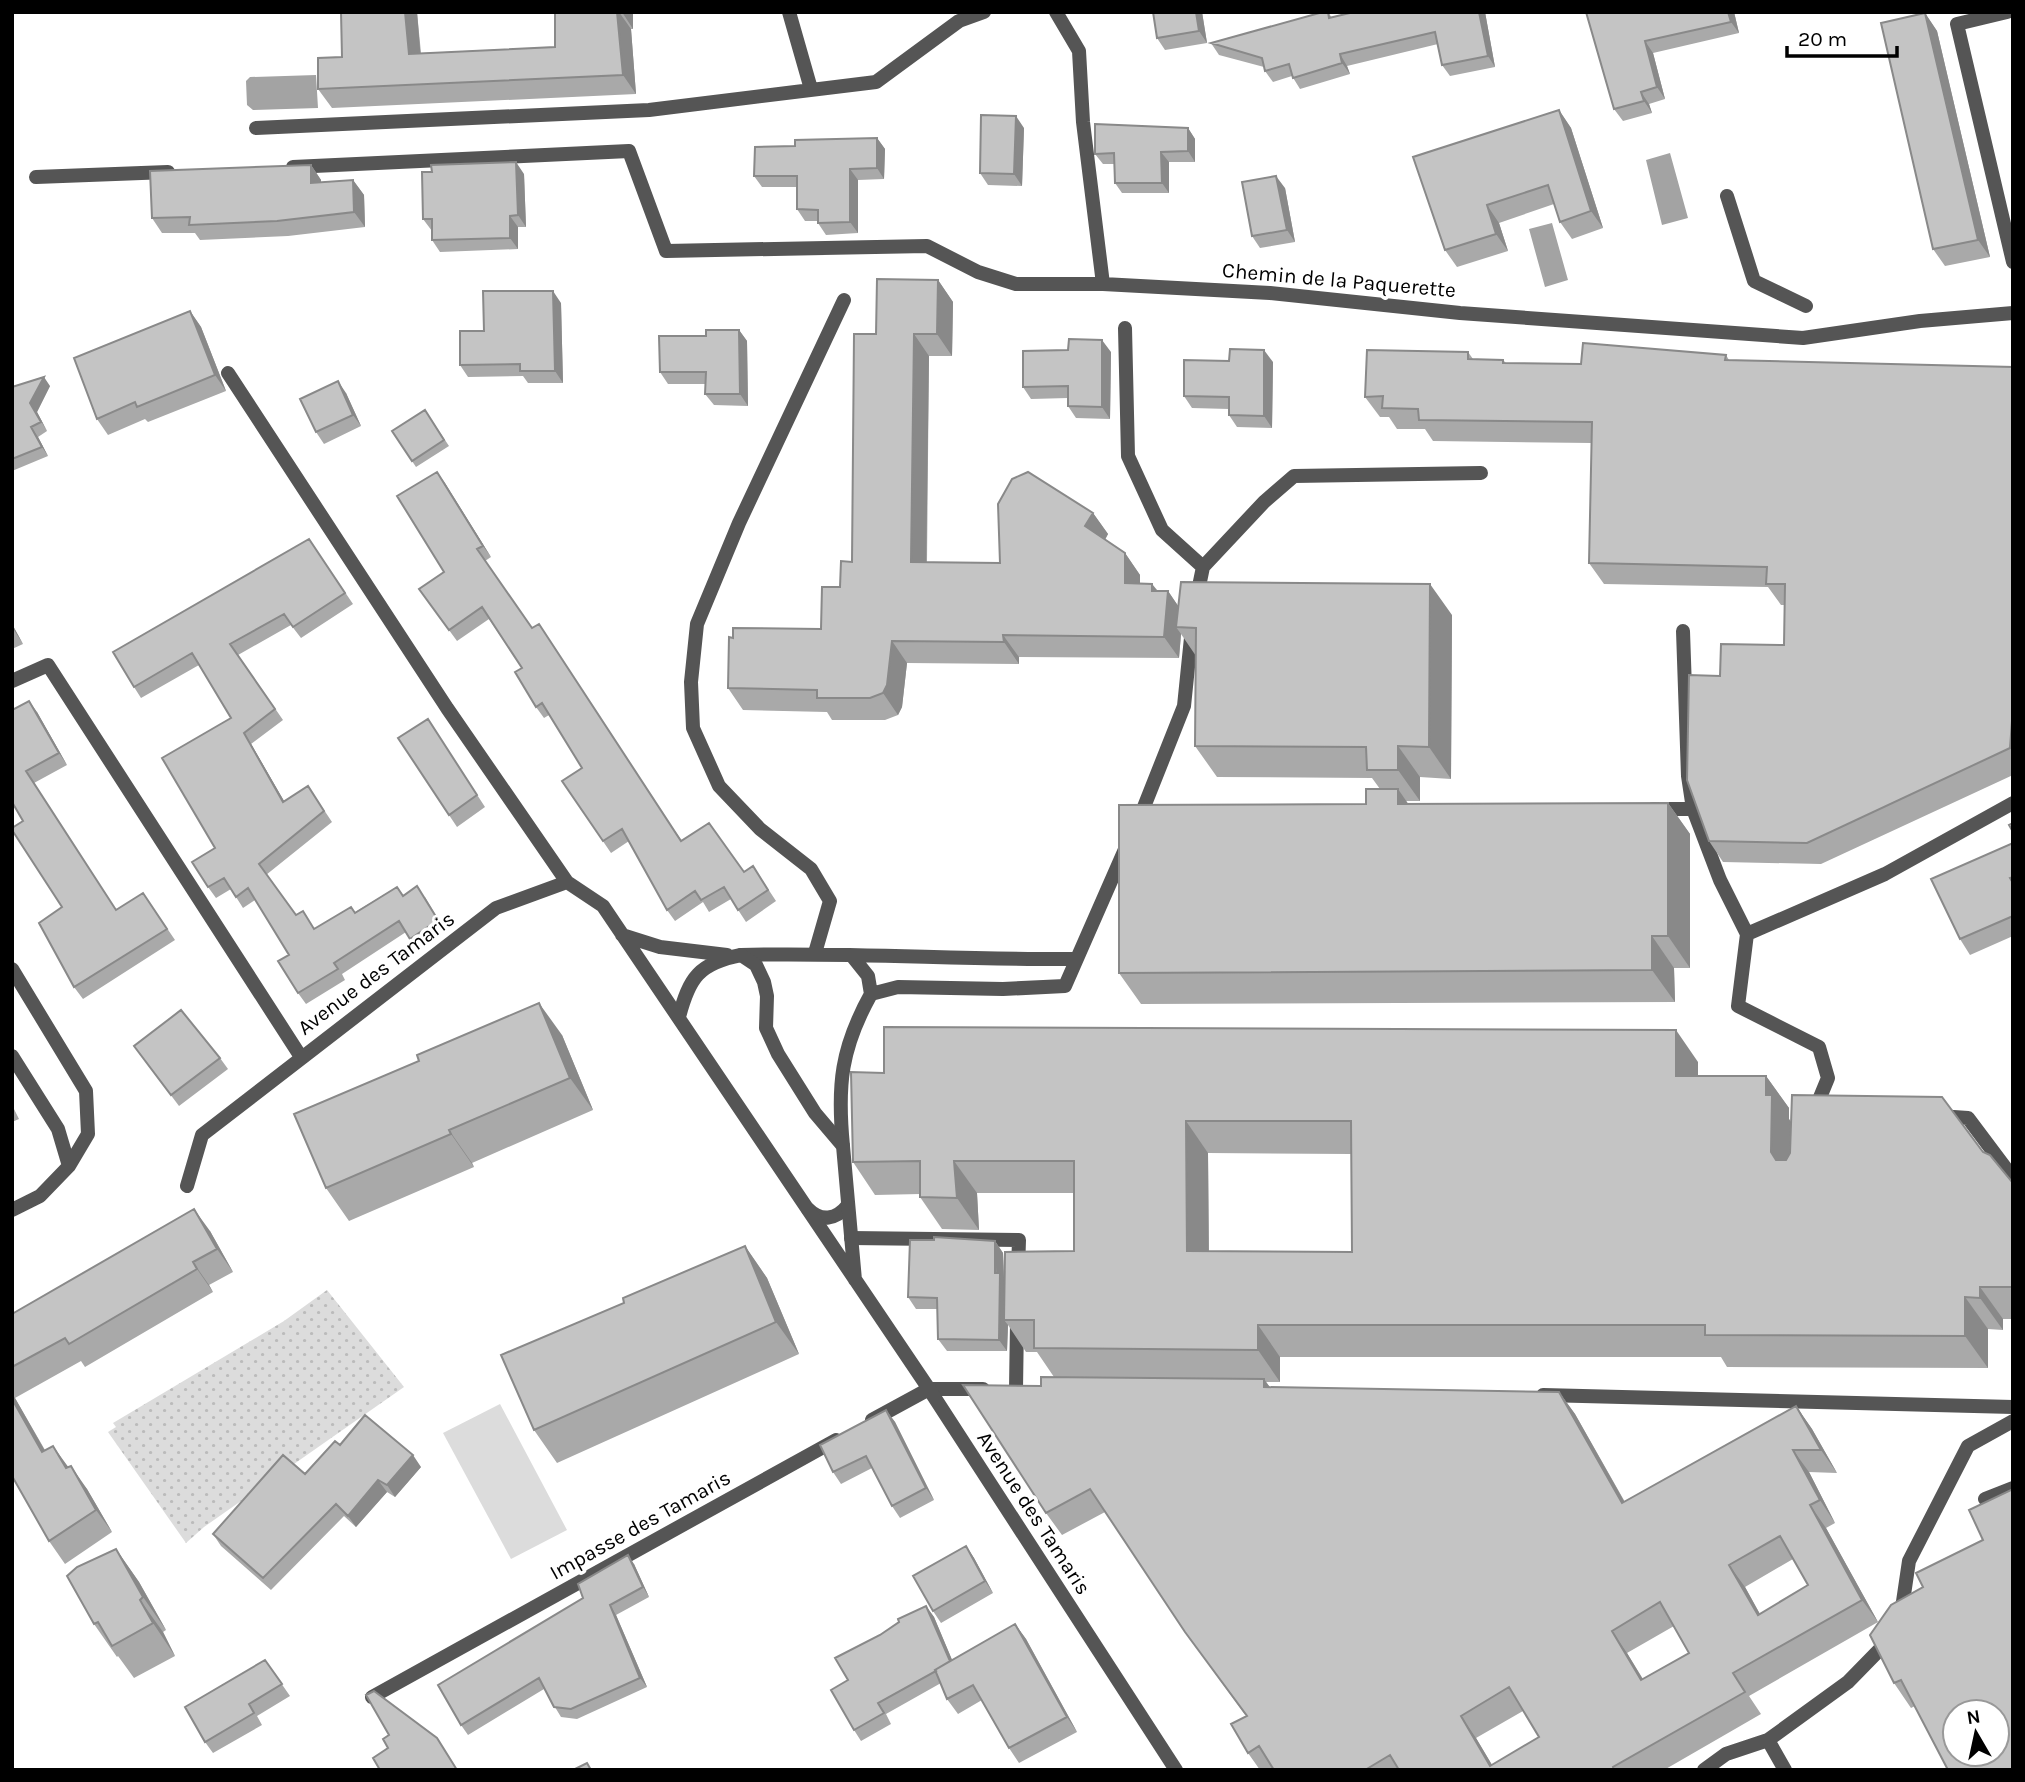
<svg xmlns="http://www.w3.org/2000/svg" width="2025" height="1782" viewBox="0 0 2025 1782" font-family="Karla,sans-serif">
<style>
.green{fill:url(#green-dots)}
.pitch{fill:#dcdcdc}
.water{fill:#a3a3a3}
.lines{fill:none;stroke-linecap:round;stroke-linejoin:round}
.lane{stroke:#555;stroke-width:14}
.street{stroke:#555;stroke-width:14}
.wall{fill:#a9a9a9;fill-rule:evenodd}
.shaded-wall{fill:#898989}
.building{fill:#c4c4c4;stroke:#898989;stroke-width:2;fill-rule:evenodd}
.labels{text-anchor:middle;dominant-baseline:central;stroke-width:7;stroke-linejoin:round;paint-order:stroke}
.street-label{font-size:21px;fill:#000;stroke:#fff}
</style>
<defs>
<pattern id="green-dots" width="8" height="8" patternUnits="userSpaceOnUse" patternTransform="scale(1.75)"><rect width="8" height="8" fill="#dcdcdc"/><path d="M2 2h.1M6 6h.1" fill="none" stroke="#bbb" stroke-width="1.8" stroke-linecap="round"/></pattern>
</defs>
<rect width="100%" height="100%" fill="#fff"/>
<path class="green" d="M327 1290 404 1387 204 1527 186 1543 108 1432 116 1427 113 1423 284 1321Z"/>
<path class="pitch" d="M500 1404 567 1530 511 1559 443 1433Z"/>
<path class="water" d="M316 75 318 108 253 110 247 105 246 81 250 77Z
M1670 153 1688 218 1662 225 1646 160Z
M1552 223 1568 280 1545 287 1529 229Z"/>
<g class="lines">
<path class="lane" d="M2007 12 1957 24 2013 262
M1727 196 1754 281 1806 306
M1125 328 1128 456 1162 530 1203 567
M1196 601 1203 567 1264 502 1294 476 1481 473
M1683 631 1688 776 1693 809 1720 880 1747 934 1738 1006 1819 1047 1828 1078 1814 1112
M1653 809H1693
M1138 822 1184 706 1192 628
M1747 934 1885 874 2013 803
M815 953 830 901 811 869 760 829 719 786 693 728 691 682 697 624 739 523 844 300
M741 955C852 952 964 960 1075 959
M852 956 868 976 871 994
M1939 1116 1968 1118 2013 1178
M843 1146C837 1085 841 1048 871 994L898 987 1003 989 1065 986 1126 847
M808 1209C821 1222 836 1220 848 1205
M851 1238 1019 1240 1018 1270
M929 1389H983
M1016 1389 1017 1322
M1543 1395 2013 1407
M1985 1499 2013 1488
M1901 1615 1909 1561 1968 1446 2013 1421
M1768 1740 1848 1682 1890 1639
M1704 1770 1726 1754 1768 1740 1785 1770"/>
<path class="street" d="M789 12 811 89
M1056 12 1079 51 1083 122 1103 284
M256 128 649 110 876 82 959 21 984 12
M293 167 629 151 666 251 927 246 978 272 1016 284H1103L1270 293 1460 313 1803 338 1920 321 2013 313
M36 177 168 172
M228 373 447 708 567 882
M12 681 48 665 301 1057
M622 935 660 947 727 955
M12 969 86 1091 88 1134 69 1166 40 1196 12 1210
M679 1017C689 978 699 963 741 955L756 965 764 982 767 996 766 1028 778 1054 815 1113 843 1146 855 1280
M12 1056 58 1129 69 1166
M187 1186 202 1135 496 908 567 882 603 906 929 1389 1176 1770
M872 1420 929 1389
M372 1697 836 1440"/>
</g>
<path class="wall" d="M341 12H417L421 53 555 47V12H633V29H631L636 94 332 108 318 89 342 57Z
M1202 12 1207 43 1165 50 1157 38Z
M1328 12 1332 18 1485 12 1495 67 1450 76 1442 65 1438 44 1347 66 1350 74 1300 89 1292 76 1273 82 1265 71 1264 67 1219 55 1211 43Z
M1586 12H1734L1739 33 1653 53 1665 99 1649 104 1652 113 1623 121 1614 109Z
M1925 13 1937 31 1990 257 1945 266 1933 249Z
M1559 110 1571 128 1603 228 1572 239 1560 222 1554 204 1499 223 1508 251 1457 267 1445 250Z
M1024 128 1022 186 988 185 980 173Z
M1188 128 1195 139V162H1169V193H1122L1115 183 1114 164H1103L1095 154Z
M877 138 885 149 884 179 858 180V233L826 235 818 223V221H805L797 209V187H762L754 176 795 146Z
M311 165 321 180V182L353 180 364 195 365 227 288 236 200 240 195 233H162L152 218Z
M524 174 526 227H518V249L440 252 432 240V231L423 219Z
M1285 188 1295 242 1260 248 1252 236Z
M938 280 953 302 952 356H929L927 562 1000 563 1093 513 1108 534 1105 540 1125 553 1140 575V584H1152L1158 591H1168L1178 606 1452 615 1451 779 1420 777V801H1406L1408 804 1668 803 1690 834V968H1674L1675 1002 1141 1004 1119 973 1366 804 1380 789 1372 778 1217 777 1195 746 1196 656 1181 634 1179 658 1019 657V664L907 663 902 707 898 715 885 720H832L827 712 743 710 728 688 733 638 821 629 852 562 876 334Z
M561 303 563 383H528L523 376 468 377 460 365 484 331Z
M190 311 201 327 226 391 148 422 145 419 108 435 97 419Z
M739 330 747 341 748 406 714 405 705 394V384H668L660 372 706 336Z
M1111 352 1110 419 1076 418 1068 406V398L1031 399 1023 387Z
M1468 352 1473 359 1503 360 1506 363 1581 364 1726 355 1729 360 2013 367V775L1821 864 1723 862 1709 841 1720 676 1784 645V605H1781L1768 587 1604 584 1589 563 1592 443 1433 441 1425 429H1397L1389 417H1380L1365 397Z
M1229 361 1273 362 1272 428 1237 427 1229 415V409L1192 408 1184 396Z
M50 386 37 412 47 431 38 437 48 456 12 471V387Z
M346 393 361 426 324 444 316 432Z
M425 410 449 446 416 467 392 431Z
M437 472 491 557 485 561 682 841 744 872 753 866 776 901 746 922 731 899 709 912 703 902 675 921 667 910 629 841 611 853 562 781 582 768 549 715 544 718 536 707 522 668 489 619 457 641 419 589 444 572Z
M309 539 353 604 301 638 291 625 238 655 283 720 251 744 284 801 308 786 332 822 266 875 296 915 314 929 355 912 397 887 403 895 425 897 445 931 418 950 406 932 342 974 345 980 306 1004 298 993 289 955 255 900 243 908 231 889 216 898 208 887 215 848 231 718 199 665 141 698 134 687Z
M12 624 23 644 12 649Z
M37 712 67 765 34 783 116 910 143 893 175 940 83 999 74 987 62 907 23 821 12 802Z
M428 719 485 807 457 827 449 815Z
M2013 843V936L1970 955 1960 939Z
M562 1035 593 1110 472 1163 474 1167 349 1221 326 1188Z
M134 1046 220 1058 228 1069 179 1106Z
M1698 1062V1076H1766L1789 1108V1119L1791 1122 1983 1152 2013 1183V1319H2003V1330L1988 1329V1368L1727 1367 1721 1357H1280V1382H1266L1270 1387 1559 1392 1575 1414 1625 1502 1796 1406 1812 1429 1837 1473 1809 1472 1835 1523 1826 1528 1878 1622 1749 1696 1761 1714 1664 1770H1260L1248 1753 1246 1716 1185 1632 1105 1512 1062 1535 1046 1513 1041 1386 1054 1377 1037 1352H1026L1008 1325 1007 1351H947L938 1339V1309H916L908 1297 995 1241 1003 1253 1004 1278 1005 1280 1074 1251V1193H977L979 1230 942 1229 920 1197V1194L875 1195 853 1162 884 1073ZM1208 1153 1351 1154 1352 1252 1209 1251ZM1793 1559 1808 1585 1760 1614 1745 1587ZM1674 1626 1689 1653 1643 1679 1627 1653ZM1523 1711 1539 1737 1492 1765 1476 1738Z
M12 1105 19 1119 12 1122Z
M210 1231 233 1272 209 1285 213 1292 85 1367 81 1361 15 1398 45 1450 68 1467 87 1489 112 1532 65 1564 49 1541 14 1479 12 1480V1314Z
M745 1246 767 1278 799 1354 557 1463 534 1430 624 1303Z
M886 1410 895 1422 934 1500 900 1518 892 1506 872 1468 841 1484 833 1472Z
M340 1445 421 1467 395 1497 387 1492 356 1527 344 1516 271 1590 221 1546 213 1534 305 1474Z
M1983 1540 1915 1706 1911 1708 1894 1683 1923 1587Z
M966 1546 974 1558 993 1593 941 1623 933 1611Z
M116 1549 139 1582 166 1630 163 1632 175 1656 134 1678 118 1656 117 1657 94 1624Z
M634 1564 649 1597 616 1615 647 1687 577 1719 561 1717 544 1689 468 1735 461 1725 583 1598Z
M926 1606 934 1617 952 1660 1015 1624 1026 1639 1077 1732 1019 1763 1009 1748 982 1700 958 1714 947 1699 941 1683 886 1714 891 1724 861 1741 854 1730 848 1680 880 1635Z
M265 1660 290 1696 257 1716 262 1725 213 1753 205 1742Z"/>
<path class="shaded-wall" d="M405 12H417L422 73 409 54Z
M617 12H619L631 29 636 94 623 75Z
M622 12H633V29Z
M1196 12H1202L1207 43 1199 31Z
M1479 12H1485L1495 67 1488 56Z
M1728 12H1734L1739 33 1731 22Z
M1925 13 1937 31 1990 257 1978 240Z
M1645 41 1653 53 1665 99 1657 87Z
M1340 54 1347 66 1350 74 1342 63Z
M1641 92 1649 104 1652 113 1644 101Z
M1559 110 1571 128 1603 228 1591 211Z
M1016 116 1024 128 1022 186 1014 174Z
M1188 128 1195 139V162L1188 151Z
M877 138 885 149 884 179 877 168Z
M1161 152 1169 162V193L1162 183Z
M516 162 524 174 526 227 518 215Z
M311 165 321 180 322 198 311 183Z
M850 169 858 180V233L850 222Z
M1276 176 1285 188 1295 242 1287 230Z
M353 180 364 195 365 227 354 212Z
M1487 205 1499 223 1508 251 1496 234Z
M510 216 518 227V249L510 238Z
M938 280 953 302 952 356 937 334Z
M553 291 561 303 563 383 555 371Z
M190 311 201 327 226 391 215 375Z
M739 330 747 341 748 406 740 394Z
M914 334 929 356 926 583 911 562Z
M1102 340 1111 352 1110 419 1102 407Z
M1264 350 1273 362 1272 428 1264 416Z
M44 377 50 386 37 412 47 431 30 403Z
M338 381 346 393 361 426 353 415Z
M31 427 38 437 48 456 42 447Z
M437 472 445 483 491 557 483 546Z
M1093 513 1108 534 1100 548 1085 526Z
M1125 553 1140 575V605L1125 583Z
M1152 584 1167 604 1168 591 1183 613 1176 627 1181 634 1179 658 1164 637 1152 591Z
M1430 584 1452 615 1451 779 1429 747Z
M12 624 23 644 12 627Z
M1003 635 1019 657V664L1004 642Z
M892 641 907 663 902 707 898 715 883 693Z
M29 701 37 712 67 765 59 753Z
M2012 721 2013 722V752L2010 748Z
M244 733 251 744 291 813 283 802Z
M1398 746 1420 777V801L1398 770Z
M1398 789 1420 821 1398 804Z
M1668 803 1690 834V968L1668 936Z
M1652 936 1674 968 1675 1002 1652 970Z
M539 1003 562 1035 593 1110 570 1078Z
M1676 1030 1698 1062V1108L1676 1076Z
M1766 1076 1789 1108V1119L1794 1127 1793 1185 1771 1152 1766 1095Z
M1186 1121 1208 1153 1209 1283 1187 1251Z
M449 1130 472 1163 474 1167 451 1134Z
M954 1161 977 1193 979 1230 957 1198Z
M194 1209 210 1231 233 1272 217 1249Z
M995 1241 1003 1253 1004 1278 1008 1285 1004 1320 1008 1325 1007 1351 999 1340Z
M745 1246 767 1278 799 1354 776 1322Z
M193 1262 209 1285 213 1292 197 1269Z
M1980 1287 2003 1319V1330L1980 1298Z
M1965 1297 1988 1329V1368L1965 1336Z
M1258 1325 1280 1357V1382L1258 1350Z
M1264 1379 1280 1402 1264 1387Z
M1559 1392 1575 1414 1638 1526 1622 1503Z
M12 1394 15 1398 58 1474 42 1452 12 1399Z
M1796 1406 1812 1429 1837 1473 1821 1450Z
M886 1410 895 1422 934 1500 926 1488Z
M53 1446 69 1468H66Z
M1793 1450 1809 1472 1835 1523 1820 1500Z
M413 1455 421 1467 395 1497 387 1485Z
M71 1466 87 1489 112 1532 96 1510Z
M378 1480 387 1492 356 1527 348 1516Z
M1810 1505 1826 1528 1878 1622 1862 1600Z
M966 1546 974 1558 993 1593 985 1581Z
M116 1549 139 1582 166 1630 143 1597Z
M628 1555 634 1564 649 1597 643 1587Z
M1729 1565 1745 1587 1773 1638 1758 1615Z
M140 1600 163 1632 175 1656 153 1623Z
M610 1605 616 1615 647 1687 640 1678Z
M926 1606 934 1617 958 1674 950 1663Z
M1015 1624 1026 1639 1077 1732 1067 1717Z
M1612 1631 1627 1653 1657 1703 1641 1680Z
M1461 1716 1476 1738 1495 1770H1493Z"/>
<path class="building" d="M341 12H405L409 54 555 47V12H617L623 75 318 89V58L342 57Z
M1153 12H1196L1199 31 1157 38Z
M1323 12H1328L1329 18 1354 12H1479L1488 56 1442 65 1435 32 1340 54 1342 63 1293 78 1289 64 1265 71 1262 58 1211 43Z
M1586 12H1728L1731 22 1645 41 1657 87 1641 92 1644 101 1614 109Z
M1925 13 1978 240 1933 249 1881 23Z
M1559 110 1591 211 1560 222 1548 185 1487 205 1496 234 1445 250 1413 157Z
M981 115 1016 116 1014 174 980 173Z
M1095 124 1188 128V151L1161 152 1162 183H1115L1114 153 1095 154Z
M877 138V168L850 169V222L818 223V210L797 209V176H754L755 147 795 146V140Z
M516 162 518 215 510 216V238L432 240V219H423L422 172H432L431 165Z
M311 165V183L353 180 354 212 277 221 189 225 190 217 152 218 150 171Z
M1276 176 1287 230 1252 236 1242 182Z
M877 279 938 280 937 334H914L911 562 1000 563 998 504 1012 479 1028 472 1093 513 1085 526 1125 553V583L1152 584V591H1168L1164 637 1003 635 1004 642 892 641 887 685 883 693 870 698H817V690L728 688 729 637 733 638V628L821 629 822 587H840L841 561 852 562 854 334H876Z
M483 291H553L555 371H520V364L460 365V331H484Z
M190 311 215 375 137 407 135 402 97 419 74 358Z
M706 330H739L740 394H705L706 372H660L659 336H706Z
M1069 339 1102 340V407L1068 406V386L1023 387V351L1068 350Z
M1583 343 1726 355 1725 360 2013 367V721H2012L2010 748 1807 843 1709 841 1687 780 1689 675 1720 676 1721 644 1784 645 1785 584H1766L1767 567 1589 563 1592 422 1419 420 1418 409 1382 408 1383 396 1365 397 1367 350 1468 352V359L1503 360V363L1581 364Z
M1230 349 1264 350V416L1229 415V397L1184 396V360L1229 361Z
M44 377 30 403 41 422 31 427 42 447 12 459V387Z
M338 381 353 415 316 432 300 399Z
M425 410 444 440 412 461 392 431Z
M437 472 483 546 477 549 532 628 539 624 681 841 709 823 744 872 753 866 768 890 738 910 724 887 701 900 695 891 667 910 622 829 603 841 562 781 582 768 542 703 536 707 515 672 522 668 482 607 449 630 419 589 444 572 397 496Z
M309 539 345 593 293 627 284 614 230 644 275 709 244 733 283 802 308 786 324 811 259 864 296 915 303 911 314 929 351 907 355 913 397 887 403 896 417 886 438 920 410 939 399 921 334 963 338 969 298 993 278 961 289 955 248 888 236 897 224 878 208 887 192 862 215 848 162 758 231 718 192 653 134 687 113 652Z
M1181 582 1430 584 1429 747 1398 746V770H1367L1366 747 1195 746 1196 628 1176 627Z
M29 701 59 753 26 771 116 910 143 893 167 929 74 987 39 923 62 907 12 830V828L23 821 12 802V710Z
M428 719 477 795 449 815 398 738Z
M1366 789H1398V804L1668 803V936H1652V970L1119 973V805L1366 804Z
M2013 823V832L2009 825Z
M2013 843V877L2010 878 2013 883V916L1960 939 1931 879Z
M539 1003 570 1078 449 1130 451 1134 326 1188 294 1114 419 1061 417 1055Z
M181 1010 220 1058 171 1095 134 1046Z
M884 1027 1676 1030V1076H1766V1095H1772L1771 1152 1776 1160H1786L1790 1153 1792 1095 1942 1097 1983 1152 1990 1155 2013 1183V1287H1980V1298L1965 1297V1336L1705 1335V1325H1258V1350L1034 1348V1320H1004L1005 1252 1074 1251V1161H954L957 1198 920 1197V1161L853 1162 851 1072 884 1073ZM1186 1121H1351L1352 1252 1187 1251Z
M194 1209 217 1249 193 1262 197 1269 69 1344 65 1338 12 1367V1314Z
M934 1237 995 1241V1273H1000L999 1340 938 1339 937 1298 908 1297 910 1240H934Z
M745 1246 776 1322 534 1430 501 1355 624 1303 623 1298Z
M1041 1377 1264 1379V1387L1559 1392 1622 1503 1796 1406 1821 1450H1793L1820 1500 1810 1505 1862 1600 1733 1673 1745 1692 1613 1767 1614 1770H1399L1390 1755 1365 1770H1274L1259 1746 1248 1753 1231 1724 1247 1716 1185 1632 1090 1489 1046 1513 963 1385 1041 1386ZM1780 1536 1808 1585 1758 1615 1729 1565ZM1660 1602 1689 1653 1641 1680 1612 1631ZM1509 1687 1539 1737 1490 1766 1461 1716Z
M12 1399 42 1452 53 1446 66 1468 71 1466 96 1510 49 1541 12 1476Z
M886 1410 926 1488 892 1506 866 1456 833 1472 820 1445Z
M365 1415 413 1455 387 1485 378 1480 348 1516 336 1504 263 1578 213 1534 283 1455 305 1474 335 1441 340 1445Z
M2013 1489V1770H1948L1901 1680 1894 1683 1870 1635 1891 1605 1923 1587 1916 1573 1983 1540 1969 1510ZM1955 1712H1997V1754H1955Z
M966 1546 985 1581 933 1611 913 1576Z
M116 1549 143 1597 140 1600 153 1623 112 1646 98 1622 94 1624 67 1576 77 1567Z
M628 1555 643 1587 610 1605 640 1678 571 1709 554 1707 539 1678 461 1725 438 1685 583 1598 578 1584Z
M926 1606 950 1661 935 1670 936 1671 878 1703 884 1713 854 1730 831 1690 848 1680 835 1658 880 1635 899 1622 898 1619Z
M1015 1624 1067 1717 1009 1748 973 1685 947 1699 935 1670Z
M265 1660 282 1684 249 1704 254 1713 205 1742 185 1707Z
M374 1691 437 1738 457 1770H380L373 1758 388 1748 383 1739 389 1735 366 1695Z
M587 1763 591 1770H573Z"/>
<g class="labels">
<g class="street-label">
<text transform="translate(1339 280) rotate(5)">Chemin de la Paquerette</text>
<text transform="translate(376 973) rotate(-37)">Avenue des Tamaris</text>
<text transform="translate(1034 1513) rotate(57)">Avenue des Tamaris</text>
<text transform="translate(640 1525) rotate(-29)">Impasse des Tamaris</text>
</g>
</g>
<rect width="2025" height="1782" fill="none" stroke="#000000" stroke-width="28"/>
<g transform="translate(1976 1733) rotate(351)"><circle r="33" fill="#ffffff" stroke="#999999" stroke-width="2"/>
<path d="M0-5L12 26L0 18L-12 26Z" fill="#000000"/>
<text y="-10" font-size="19" font-weight="bold" text-anchor="middle" fill="#000000">N</text>
</g>
<path d="M1787 46v10h110v-10" fill="none" stroke="#000000" stroke-width="3.5"/>
<text x="1798" y="46" font-size="21" fill="#000000" stroke="#ffffff" stroke-width="5" paint-order="stroke">20 m</text>
</svg>
